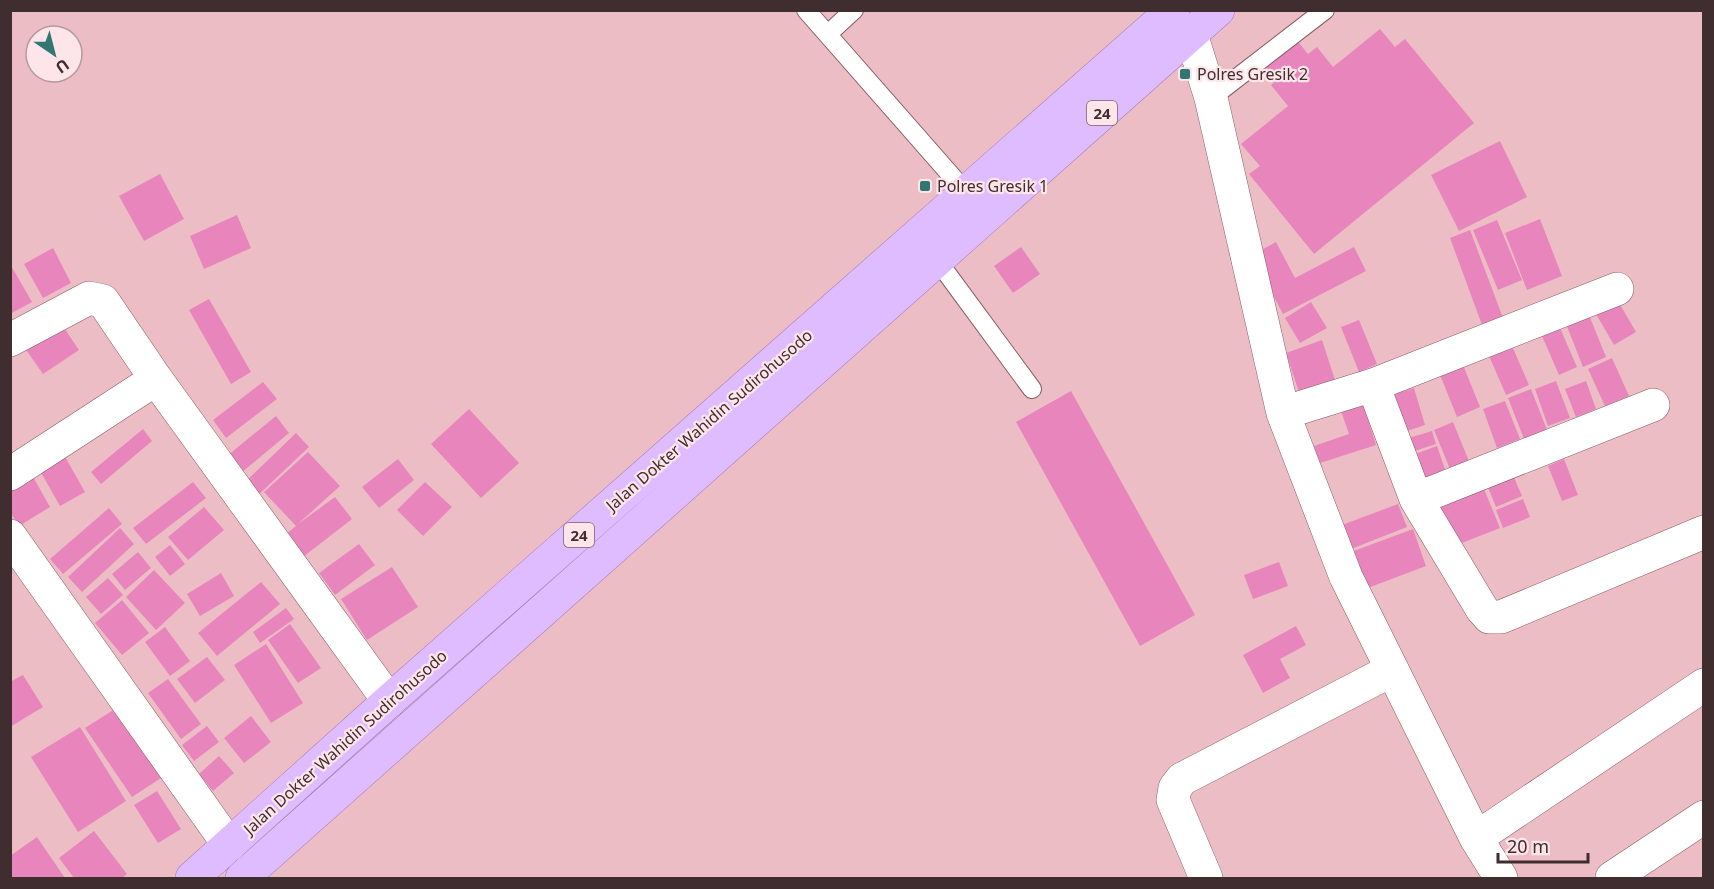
<svg xmlns="http://www.w3.org/2000/svg" width="1714" height="889" viewBox="0 0 1714 889" font-family="'Noto Sans',sans-serif">
<style>
.building{fill:#e985bd}
.lines{fill:none;stroke-linecap:round;stroke-linejoin:round}
.service-casing{stroke:#865c64;stroke-width:20}
.minor-casing{stroke:#865c64;stroke-width:34}
.trunk-casing{stroke:#a07fb7;stroke-width:34}
.service{stroke:#fff;stroke-width:18}
.minor{stroke:#fff;stroke-width:33}
.trunk{stroke:#debcff;stroke-width:33}
.poi-dot{fill:#2f7770;stroke:#fee5e9;stroke-width:2}
.labels{text-anchor:middle;dominant-baseline:central;stroke-width:4.5;stroke-linejoin:round;paint-order:stroke}
.shield{fill:#fee5e9;stroke:#786468;stroke-width:1.5}
.shield-label{font-size:15px;font-weight:bold;fill:#3f2d30}
.poi-label{font-size:16px;fill:#3f2d30;stroke:#fee5e9;text-anchor:start}
.street-label{font-size:16px;fill:#3f2d30;stroke:#fee5e9}
</style>
<rect width="100%" height="100%" fill="#edbdc5"/>
<path class="building" d="M1380 29 1395 47 1405 39 1474 123 1314 254 1249 174 1260 166 1241 144 1288 106 1271 85 1277 80 1264 64 1296 39 1308 54 1317 47 1333 67Z
M1500 141 1527 197 1459 231 1431 175Z
M160 174 184 219 144 241 119 196Z
M237 215 251 248 204 269 190 236Z
M1540 219 1562 276 1527 290 1505 233Z
M1497 220 1522 280 1498 290 1473 230Z
M1470 230 1503 318 1482 325 1450 238Z
M1276 242 1295 278 1354 247 1366 271 1283 314 1252 255Z
M1021 247 1040 274 1013 293 994 266Z
M53 248 71 283 43 298 24 264Z
M10 264 32 302 10 314Z
M1614 294 1636 332 1614 345 1592 307Z
M209 299 251 372 231 384 189 310Z
M1311 302 1327 328 1300 343 1285 318Z
M1589 315 1606 357 1583 367 1566 324Z
M58 319 79 350 43 374 22 344Z
M1359 320 1377 364 1359 372 1341 327Z
M1560 328 1577 367 1559 375 1542 336Z
M1509 339 1529 385 1506 395 1486 349Z
M1322 340 1335 380 1299 392 1286 353Z
M1612 358 1629 396 1605 406 1588 369Z
M1461 360 1480 407 1457 417 1438 370Z
M1556 381 1570 418 1548 426 1535 389Z
M1586 381 1596 409 1576 417 1565 389Z
M263 382 277 399 226 438 213 420Z
M1414 388 1425 425 1404 432 1392 395Z
M1531 389 1549 435 1526 444 1508 398Z
M1071 391 1195 615 1140 646 1016 422Z
M1505 401 1520 439 1497 448 1483 409Z
M1363 404 1376 445 1317 464 1311 447 1349 434 1341 411Z
M469 409 519 463 481 498 431 444Z
M276 416 289 433 241 473 227 456Z
M1453 422 1471 466 1452 474 1434 430Z
M143 429 152 441 101 484 91 472Z
M1432 431 1436 444 1403 455 1399 441Z
M296 433 309 447 254 499 242 485Z
M1437 446 1447 475 1421 485 1410 456Z
M308 452 340 486 298 524 335 497 352 519 303 557 286 534 296 526 264 492Z
M64 455 85 492 60 506 39 469Z
M398 459 414 480 379 508 362 487Z
M1564 459 1578 495 1562 501 1548 466Z
M32 475 50 507 19 526 10 512V487Z
M1513 475 1522 496 1496 507 1487 485Z
M193 482 206 498 146 544 133 528Z
M425 482 452 507 423 536 397 510Z
M1482 484 1500 528 1449 548 1432 505Z
M1523 499 1530 517 1503 528 1496 510Z
M1398 504 1407 527 1351 549 1342 525Z
M204 507 224 530 188 560 168 537Z
M109 508 122 524 63 574 50 559Z
M120 528 134 544 82 592 68 577Z
M1413 529 1426 566 1357 592 1343 555Z
M359 544 375 565 335 595 319 573Z
M170 545 185 564 170 576 155 557Z
M138 552 151 568 125 590 112 574Z
M1279 562 1288 586 1253 599 1244 575Z
M392 567 418 607 367 640 341 599Z
M154 570 185 603 156 630 126 597Z
M221 573 234 596 200 616 187 594Z
M108 578 123 595 101 614 86 597Z
M261 582 280 604 217 656 198 633Z
M122 600 149 633 122 655 95 623Z
M286 608 294 619 260 643 253 632Z
M290 624 321 668 298 683 268 640Z
M1296 626 1306 645 1280 659 1290 678 1263 693 1243 655Z
M165 627 190 661 170 676 145 642Z
M266 644 303 703 271 723 234 665Z
M207 657 225 680 195 703 177 679Z
M23 675 43 707 10 727V682Z
M168 679 201 724 181 739 148 693Z
M115 709 161 778 132 797 85 728Z
M251 716 271 742 244 763 224 738Z
M207 726 219 742 194 761 182 745Z
M80 727 126 801 78 832 31 757Z
M219 756 234 773 213 791 199 774Z
M157 791 181 829 158 843 134 805Z
M94 831 127 874 122 878H74L59 858Z
M37 837 65 878H10V856Z"/>
<g class="lines">
<defs>
<path id="service" d="M806 10 971 198
M828 34 854 10
M1211 98 1325 10
M937 260 1032 389"/>
<path id="minor" d="M1191 34 1211 98 1283 413 1346 577 1476 838 1501 878
M10 340 89 298 103 301 156 379 389 701
M1373 385 1416 499 1482 609 1489 617H1501L1704 532
M1283 413 1373 385 1617 289
M10 474 156 379
M1416 499 1653 405
M10 536 229 845
M1476 838 1704 685
M1206 878 1173 800 1175 788 1182 779 1392 670
M1612 878 1704 817"/>
<path id="trunk" d="M192 878 389 701 1173 10
M242 878 1218 10"/>
</defs>
<use href="#service" class="service-casing"/>
<use href="#minor" class="minor-casing"/>
<use href="#trunk" class="trunk-casing"/>
<use href="#service" class="service"/>
<use href="#minor" class="minor"/>
<use href="#trunk" class="trunk"/>
</g>
<g class="poi-dot">
<rect x="1179" y="68" width="12" height="12" rx="3"/>
<rect x="919" y="180" width="12" height="12" rx="3"/>
</g>
<g class="labels">
<g class="shield">
<rect x="1087" y="101" width="30" height="24" rx="4.5"/>
<rect x="564" y="523" width="30" height="24" rx="4.5"/>
</g>
<g class="shield-label">
<text x="1102" y="113">24</text>
<text x="579" y="535">24</text>
</g>
<g class="poi-label">
<text x="1197" y="74">Polres Gresik 2</text>
<text x="937" y="186">Polres Gresik 1</text>
</g>
<g class="street-label">
<text transform="translate(709 420) rotate(-41)">Jalan Dokter Wahidin Sudirohusodo</text>
<text transform="translate(345 742) rotate(-42)">Jalan Dokter Wahidin Sudirohusodo</text>
</g>
</g>
<rect width="1714" height="889" fill="none" stroke="#3f2d30" stroke-width="24"/>
<g transform="translate(54 54) rotate(145)"><circle r="28" fill="#fee5e9" stroke="#b29b9f" stroke-width="1.5"/>
<path d="M0-4.5L10 22L0 15L-10 22Z" fill="#2f7770"/>
<text y="-9" font-size="16" font-weight="bold" text-anchor="middle" fill="#3f2d30">U</text>
</g>
<path d="M1498 853v9h90v-9" fill="none" stroke="#3f2d30" stroke-width="3"/>
<text x="1507" y="853" font-size="18" fill="#3f2d30" stroke="#fee5e9" stroke-width="4.5" paint-order="stroke">20 m</text>
</svg>
